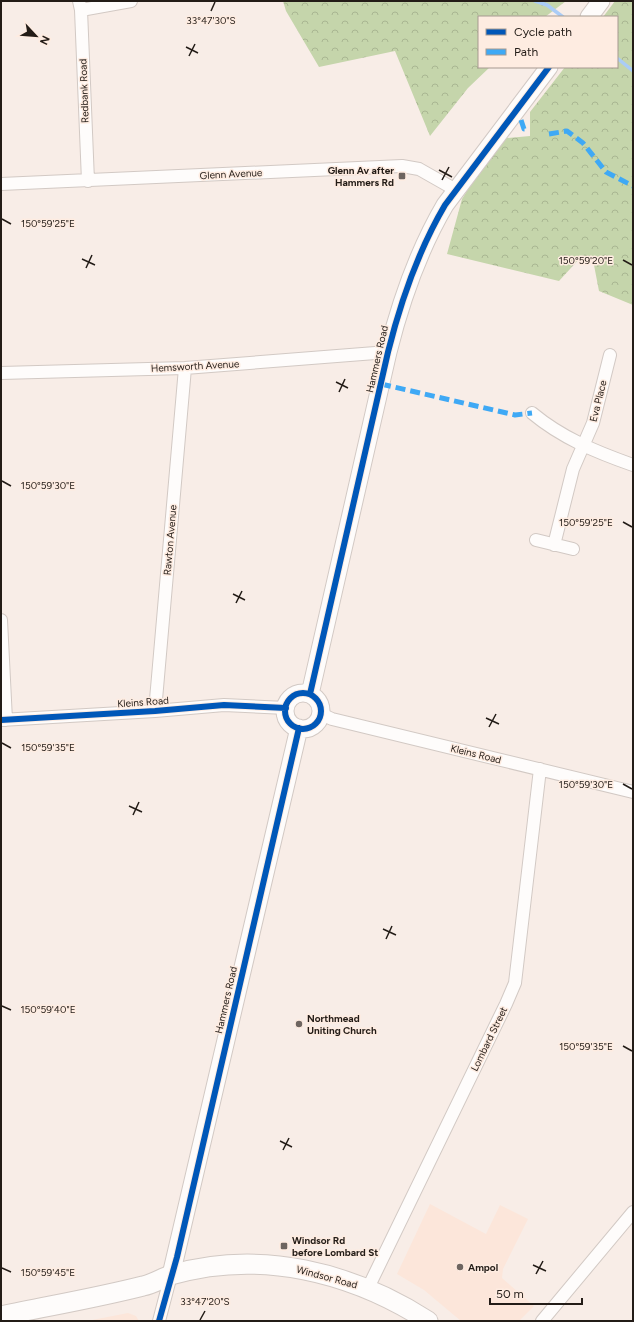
<svg xmlns="http://www.w3.org/2000/svg" width="634" height="1322" viewBox="0 0 634 1322" font-family="Figtree,sans-serif">
<style>
.built{fill:#fce6da}
.forest{fill:url(#forest-crowns)}
.lines{fill:none;stroke-linecap:round;stroke-linejoin:round}
.stream{stroke:#aaccf6;stroke-width:3.5}
.street-casing{stroke:#d2c9c4;stroke-width:14}
.secondary-casing{stroke:#d2c9c4;stroke-width:19}
.primary-casing{stroke:#d2c9c4;stroke-width:21}
.street{stroke:#fefcfb;stroke-width:12}
.secondary{stroke:#fefcfb;stroke-width:17}
.primary{stroke:#fefcfb;stroke-width:19}
.quiet{stroke:#3fa9f5;stroke-width:5;stroke-dasharray:10 5;stroke-linecap:butt}
.cycleway-casing{stroke:#feece1;stroke-width:8}
.cycleway{stroke:#0057b8;stroke-width:6}
.ticks{fill:none;stroke:#231c17;stroke-width:1.5}
.poi-dot{fill:#6e6560;stroke:#feece1;stroke-width:1.5}
.labels{text-anchor:middle;dominant-baseline:central;stroke-width:3;stroke-linejoin:round;paint-order:stroke}
.street-label{font-size:10px;fill:#231c17;stroke:#feece1}
.poi-label{font-size:10px;font-weight:bold;fill:#231c17;stroke:#feece1;text-anchor:start}
.ticks-label{font-size:10px;text-anchor:middle;fill:#231c17;stroke:#feece1;stroke-width:3;stroke-linejoin:round;paint-order:stroke}
</style>
<defs>
<pattern id="forest-crowns" width="20" height="18" patternUnits="userSpaceOnUse"><rect width="20" height="18" fill="#c5d5ab"/><path d="M2 6a3 3 0 1 1 6 0M12 15a3 3 0 1 1 6 0" fill="none" stroke="#a9b692"/></pattern>
</defs>
<rect width="100%" height="100%" fill="#f8ede7"/>
<path class="built" d="M430 1204 486 1234 500 1205 528 1219 503 1269 502 1278 534 1306 519 1321H461L424 1290 397 1274Z
M128 1313 136 1316 139 1321H87Z"/>
<path class="forest" d="M283 1H566L545 17H479V67H490L468 88 430 136 395 51 319 67 286 11Z
M615 1H633V305L599 291 593 260 581 257 559 281 447 254 462 199 488 157 507 138 530 136V112L565 67H617V17H603Z"/>
<g class="lines">
<path class="stream" d="M535 1 547 5 563 17
M617 58 633 71"/>
<defs>
<path id="street" d="M79 1 81 10 88 181
M81 10 131 1
M1 184 402 166 419 169 456 190
M1 373 185 368 388 352
M532 413C562 438 596 452 633 465
M536 540 573 549
M554 545 573 469 593 423 610 355
M1 620 6 720
M155 711 185 368
M321 714 332 719 633 792
M1 720 155 711 224 705 286 708
M368 1288 506 1004 515 983 540 769
M159 1321 171 1275
M542 1321 633 1212"/>
<path id="secondary" d="M589 17 601 1
M285 711a18 18 0 1 1 36 0a18 18 0 1 1-36 0Z
M310 694 388 352C401 300 418 251 445 205L549 67
M171 1275 299 728"/>
<path id="primary" d="M1 1316C48 1306 96 1298 143 1286 153 1284 162 1278 171 1275 260 1249 352 1272 428 1321"/>
</defs>
<use href="#street" class="street-casing"/>
<use href="#secondary" class="secondary-casing"/>
<use href="#primary" class="primary-casing"/>
<use href="#street" class="street"/>
<use href="#secondary" class="secondary"/>
<use href="#primary" class="primary"/>
<path class="quiet" d="M521 120 524 129H526
M549 134 567 131 583 143 606 172 633 186
M381 384 515 415 532 413"/>
<defs>
<path id="cycleway" d="M285 711a18 18 0 1 1 36 0a18 18 0 1 1-36 0Z
M310 694 388 352C401 300 418 251 445 205L549 67
M1 720 155 711 224 705 286 708
M159 1321 177 1257 299 728"/>
</defs>
<use href="#cycleway" class="cycleway-casing"/>
<use href="#cycleway" class="cycleway"/>
</g>
<path class="ticks" d="M211 11 215 2M186 47 198 53M189 56 195 44M439 170 452 177M442 180 449 167M2 219 11 224M82 259 95 265M623 260 632 265M86 268 92 255M336 382 348 388M339 392 345 379M2 481 11 486M623 522 632 527M233 594 245 600M236 603 242 591M486 718 499 724M489 727 496 714M2 743 11 748M623 784 632 789M129 806 142 812M133 815 139 802M383 929 396 935M386 939 392 926M2 1006 11 1010M623 1046 632 1051M280 1141 292 1147M283 1150 289 1138M533 1265 546 1271M2 1268 11 1272M536 1274 543 1261M200 1320 205 1311"/>
<g class="poi-dot">
<rect x="398" y="172" width="8" height="8" rx="2"/>
<circle cx="299" cy="1024" r="4"/>
<rect x="280" y="1242" width="8" height="8" rx="2"/>
<circle cx="460" cy="1267" r="4"/>
</g>
<g class="labels">
<g class="street-label">
<text transform="translate(84 91) rotate(-92)">Redbank Road</text>
<text transform="translate(231 174) rotate(-3)">Glenn Avenue</text>
<text transform="translate(377 359) rotate(-77)">Hammers Road</text>
<text transform="translate(195 366) rotate(-3)">Hemsworth Avenue</text>
<text transform="translate(598 401) rotate(-76)">Eva Place</text>
<text transform="translate(170 540) rotate(-85)">Rawton Avenue</text>
<text transform="translate(143 702) rotate(-4)">Kleins Road</text>
<text transform="translate(476 754) rotate(14)">Kleins Road</text>
<text transform="translate(226 1000) rotate(-77)">Hammers Road</text>
<text transform="translate(489 1039) rotate(-64)">Lombard Street</text>
<text transform="translate(327 1277) rotate(15)">Windsor Road</text>
</g>
<g class="poi-label">
<text x="394" y="170" text-anchor="end">Glenn Av after<tspan x="394" dy="12">Hammers Rd</tspan></text>
<text x="307" y="1018">Northmead<tspan x="307" dy="12">Uniting Church</tspan></text>
<text x="292" y="1240">Windsor Rd<tspan x="292" dy="12">before Lombard St</tspan></text>
<text x="468" y="1267">Ampol</text>
</g>
</g>
<g class="ticks-label">
<text x="211" y="24">33°47'30"S</text>
<text x="48" y="227">150°59'25"E</text>
<text x="586" y="264">150°59'20"E</text>
<text x="48" y="489">150°59'30"E</text>
<text x="586" y="526">150°59'25"E</text>
<text x="48" y="751">150°59'35"E</text>
<text x="586" y="788">150°59'30"E</text>
<text x="48" y="1013">150°59'40"E</text>
<text x="586" y="1050">150°59'35"E</text>
<text x="48" y="1276">150°59'45"E</text>
<text x="205" y="1305">33°47'20"S</text>
</g>
<rect width="634" height="1322" fill="none" stroke="#231c17" stroke-width="4"/>
<rect x="478" y="16" width="140" height="52" fill="#feece1" stroke="#a69990"/>
<rect x="486" y="29" width="20" height="6" fill="#0057b8" stroke="#a69990"/>
<text x="514" y="36" font-size="12" fill="#231c17">Cycle path</text>
<rect x="486" y="49" width="20" height="6" fill="#3fa9f5" stroke="#a69990"/>
<text x="514" y="56" font-size="12" fill="#231c17">Path</text>
<g transform="translate(36 36) rotate(116)" stroke="#feece1" stroke-width="3" paint-order="stroke">
<path d="M0-3L7 15L0 10L-7 15Z" fill="#231c17"/>
<text y="-6" font-size="11" font-weight="bold" text-anchor="middle" fill="#231c17">N</text>
</g>
<path d="M490 1298v6h92v-6" fill="none" stroke="#231c17" stroke-width="2"/>
<text x="496" y="1298" font-size="12" fill="#231c17" stroke="#feece1" stroke-width="3" paint-order="stroke">50 m</text>
</svg>
